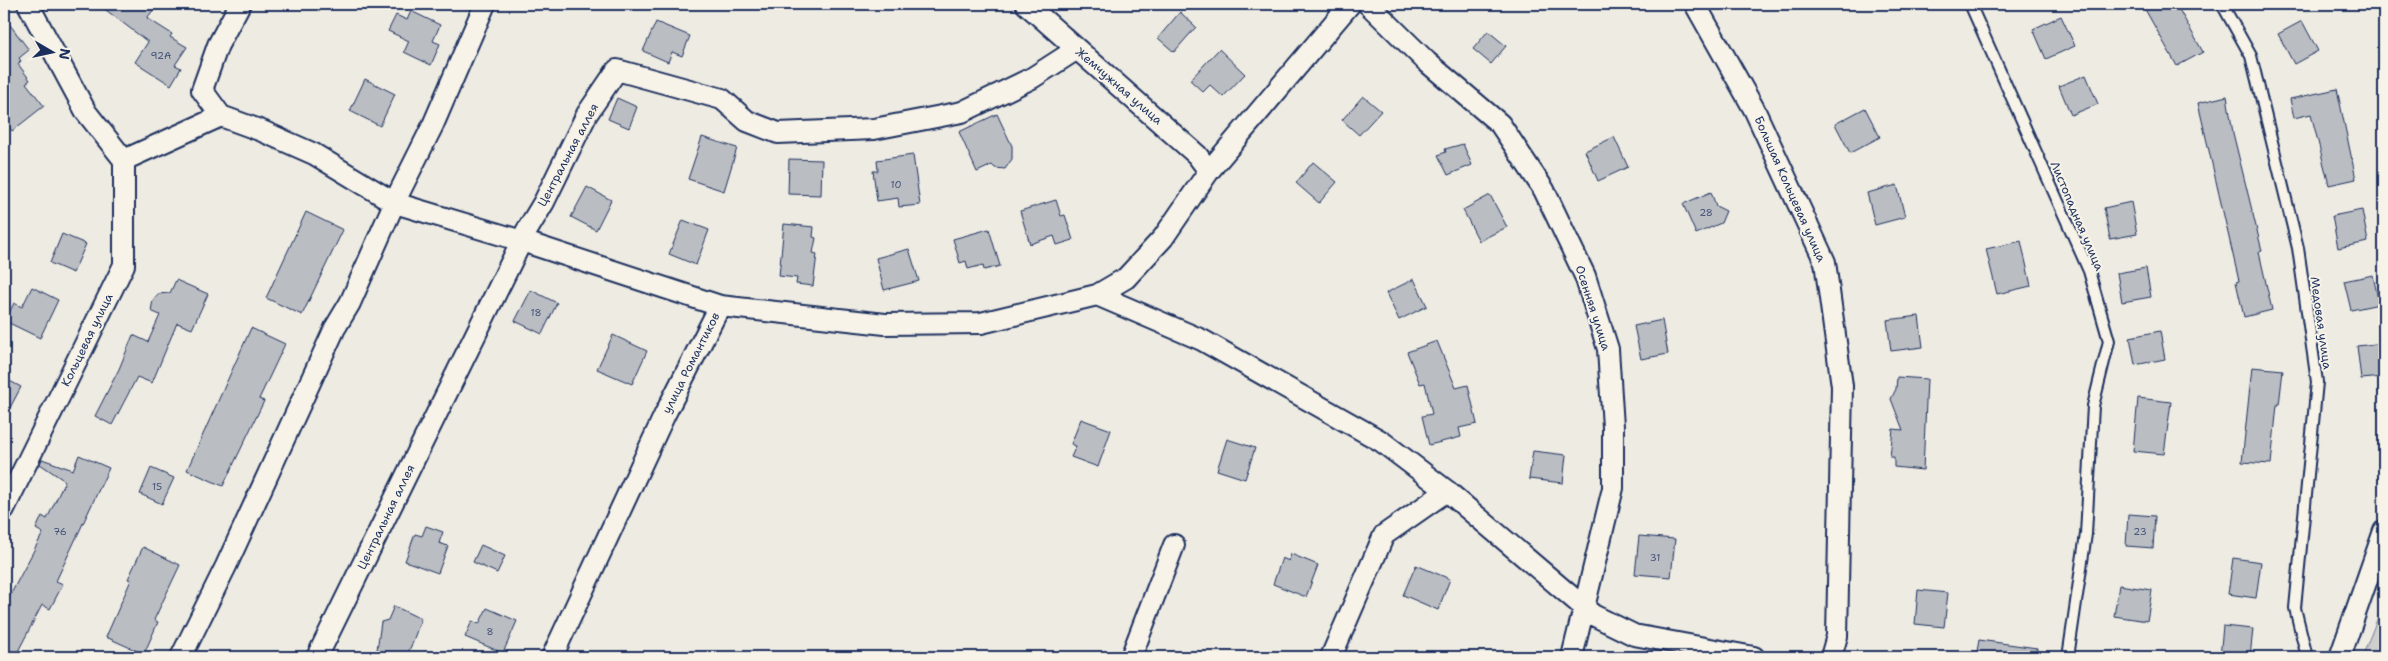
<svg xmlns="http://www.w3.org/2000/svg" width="2388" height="661" viewBox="0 0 2388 661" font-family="'Shantell Sans',sans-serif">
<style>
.green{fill:#cfcfcf;stroke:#757f96}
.building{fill:#babdc2;stroke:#1b2f5e}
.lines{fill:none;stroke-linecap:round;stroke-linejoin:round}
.lane-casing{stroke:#1b2f5e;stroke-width:14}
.street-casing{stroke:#1b2f5e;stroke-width:24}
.lane{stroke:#f7f3e8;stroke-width:10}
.street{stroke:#f7f3e8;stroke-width:20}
.labels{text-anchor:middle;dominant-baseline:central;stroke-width:4;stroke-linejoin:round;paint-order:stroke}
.number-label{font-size:10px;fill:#435277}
.street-label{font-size:12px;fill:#1b2f5e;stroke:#f7f3e8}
</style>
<rect width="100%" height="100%" fill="#eeebe2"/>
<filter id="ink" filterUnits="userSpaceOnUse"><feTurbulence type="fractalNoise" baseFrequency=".02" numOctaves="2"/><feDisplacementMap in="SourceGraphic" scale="10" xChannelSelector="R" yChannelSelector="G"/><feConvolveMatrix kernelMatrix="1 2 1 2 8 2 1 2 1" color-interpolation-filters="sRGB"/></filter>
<g filter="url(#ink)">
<path class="green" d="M2384 602V657H2362Z"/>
<path class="building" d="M98 4H158L147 18 172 34 170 37 187 47 175 65 181 68 171 85 135 62 148 42Z
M2142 4H2176L2203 52 2177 66Z
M411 11 440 25 433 41 440 44 431 65 404 52 409 41 388 31 396 15 407 20Z
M1180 12 1196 27 1174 52 1158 38Z
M2061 16 2075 46 2046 59 2033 29Z
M4 17 29 50 19 58 21 61 18 64 30 80 26 83 44 106 12 131 4 120Z
M2302 21 2318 51 2294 64 2278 34Z
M656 22 690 36 682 56 672 52 668 62 643 51Z
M1488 31 1506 46 1491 64 1473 49Z
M1219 49 1245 74 1223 97 1210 85 1203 92 1190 80Z
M2086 75 2098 104 2071 115 2059 86Z
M365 79 395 94 380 126 350 111Z
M2337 89 2356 179 2329 185 2311 114 2294 118 2290 99Z
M1363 96 1381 111 1359 135 1342 120Z
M2227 96 2233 133 2262 251 2259 252 2272 310 2244 317 2236 282 2239 281 2198 103Z
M617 98 637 107 629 128 608 119Z
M1865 108 1880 137 1850 153 1835 124Z
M997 114 1012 146V159L1005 169 995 168 992 165 977 172 959 132Z
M702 137 737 148 724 191 688 179Z
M1614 137 1628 167 1598 181 1585 151Z
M1463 144 1472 165 1448 175 1438 155 1446 152 1445 149Z
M913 155 920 205 899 207 898 198 877 201 873 171H878L877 160Z
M789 159 822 160 821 195 788 194Z
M1313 162 1337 182 1319 203 1296 183Z
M1897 185 1905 217 1875 225 1867 193Z
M587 187 611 200 596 230 571 217Z
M1711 192 1716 206 1726 211 1721 223 1696 234 1683 204Z
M1490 195 1507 227 1479 241 1463 210Z
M1056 200 1061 216 1065 215 1073 240 1057 245 1054 236 1030 244 1020 211Z
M2131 202 2137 234 2110 239 2104 208Z
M2362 210 2368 242 2338 248 2332 216Z
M306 212 343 230 302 315 266 298Z
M683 220 709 230 696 265 669 254Z
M784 224 814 227 813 237 816 238 813 253 817 254 813 286 796 284 797 278 779 276Z
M989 229 1000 266 984 270 983 265 968 269 966 261 960 263 953 239Z
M62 234 86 244 73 273 50 263Z
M2021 241 2031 286 1997 294 1986 249Z
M909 249 919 281 884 290 876 258Z
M2146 268 2151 297 2122 302 2117 273Z
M2373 275 2379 304 2351 310 2344 281Z
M1414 279 1427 306 1399 320 1386 293Z
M176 280 208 294 192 329 177 323 152 383 137 377 112 425 95 416 119 369 133 335 148 342 160 315 151 311 153 300 158 294 170 293Z
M32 287 58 300 40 338 5 321 14 303 22 307Z
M531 290 557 303 542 334 515 321Z
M1919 316 1923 347 1891 351 1887 320Z
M1662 320 1668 354 1641 359 1634 326Z
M251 328 285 344 259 399 264 401 223 486 187 470Z
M2160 331 2165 359 2135 365 2130 337Z
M613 335 647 351 632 384 597 369Z
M1437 341 1456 388 1468 385 1477 424 1459 428 1461 437 1429 445 1422 416 1432 414 1425 383 1420 384 1407 352Z
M2384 343V377L2361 379 2357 346Z
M2252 367 2283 370 2279 405H2277L2271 464 2242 462Z
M1897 377 1927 379 1923 470 1894 467V457H1890L1893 429 1903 430 1891 399 1896 389Z
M4 378 21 387 4 419Z
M2138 398 2171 402 2164 454 2133 451Z
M1081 419 1111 430 1098 467 1071 457 1076 446 1071 444Z
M1227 439 1255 448 1245 479 1217 470Z
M1533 451 1566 455 1563 483 1529 479Z
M79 455 109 468 56 581 63 584 50 609 42 605 15 657H4V607L43 533 36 529 42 516 47 519 65 481 40 464 42 459 73 470Z
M151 468 174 478 162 504 140 494Z
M2128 514 2155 516 2153 548 2126 546Z
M426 526 443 532 439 543 448 546 438 573 405 561 415 534 422 536Z
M1639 536 1675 539 1671 577 1635 574Z
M481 545 505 556 497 573 473 562Z
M143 547 180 565 154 620 158 622 144 654 106 637 131 580 128 579Z
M1291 554 1318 565 1306 597 1273 584 1282 558 1289 561Z
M2233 558 2261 562 2256 598 2228 594Z
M1416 565 1450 579 1438 610 1403 595Z
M2119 585 2152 590 2147 621 2114 616Z
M1918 590 1948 593 1944 627 1915 624Z
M394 606 421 619 412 644 406 657H376L381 622 388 620Z
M487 608 517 621 503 653 465 637 472 621 479 624Z
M2223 626 2253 629 2250 657H2220Z
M1979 640 2037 648 2036 657H1976Z"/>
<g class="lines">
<defs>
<path id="lane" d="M1970 4 2089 271 2109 341 2093 406 2086 534 2068 657
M2222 4 2251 56 2298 248 2317 382 2295 608 2307 657"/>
<path id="street" d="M1026 4 1197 155 1209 171
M1368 4 1427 62 1500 124 1544 190 1585 276 1608 349 1613 427V488L1572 657
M1695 4 1754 109 1825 262 1842 386 1837 636 1831 657
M221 116 262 131 314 154 395 203 522 241 720 306
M124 160 221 116 202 90 218 45 240 4
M1097 295 1202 340 1381 441 1447 491 1593 615 1634 635 1754 657
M4 509 124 265V160L86 112 28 4
M181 657 226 566 335 328 350 303 396 199 433 125 485 4
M317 657 526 232 544 202 587 114 617 70 722 99 747 121 778 133 874 129 962 112 1032 78 1077 49
M552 657 665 414 720 306 885 324 981 323 1097 295 1126 278 1163 238 1209 171 1350 4
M1131 657 1174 545
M1331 657 1384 535 1447 491
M2340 657 2384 531"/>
</defs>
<use href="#lane" class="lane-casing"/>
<use href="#street" class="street-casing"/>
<use href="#lane" class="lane"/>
<use href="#street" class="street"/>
</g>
</g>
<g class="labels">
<g class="number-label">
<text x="161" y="55">92А</text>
<text x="896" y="184">10</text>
<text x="1706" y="212">28</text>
<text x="536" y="312">18</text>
<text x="157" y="486">15</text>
<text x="60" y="531">76</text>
<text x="2140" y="531">23</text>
<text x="1655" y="557">31</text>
<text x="490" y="631">8</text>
</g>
<g class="street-label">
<text transform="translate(1119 86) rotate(41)">Жемчужная улица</text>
<text transform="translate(568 155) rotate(-62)">Центральная аллея</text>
<text transform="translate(1790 189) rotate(66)">Большая Кольцевая улица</text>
<text transform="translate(2077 216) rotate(67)">Листопадная улица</text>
<text transform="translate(1593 308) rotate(72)">Осенняя улица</text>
<text transform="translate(2321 323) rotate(82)">Медовая улица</text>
<text transform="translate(87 340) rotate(-64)">Кольцевая улица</text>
<text transform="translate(691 363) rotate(-63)">улица Романтиков</text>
<text transform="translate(386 517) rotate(-64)">Центральная аллея</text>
</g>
</g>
<rect width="2388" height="661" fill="none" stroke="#f7f3e8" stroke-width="20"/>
<rect x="10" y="10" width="2368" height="641" fill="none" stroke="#1b2f5e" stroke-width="2" filter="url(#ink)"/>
<g transform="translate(52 52) rotate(99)" stroke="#f7f3e8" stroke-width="4" paint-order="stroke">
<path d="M0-4L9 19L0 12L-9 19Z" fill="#1b2f5e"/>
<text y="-8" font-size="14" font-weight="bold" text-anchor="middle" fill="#1b2f5e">N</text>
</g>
</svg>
